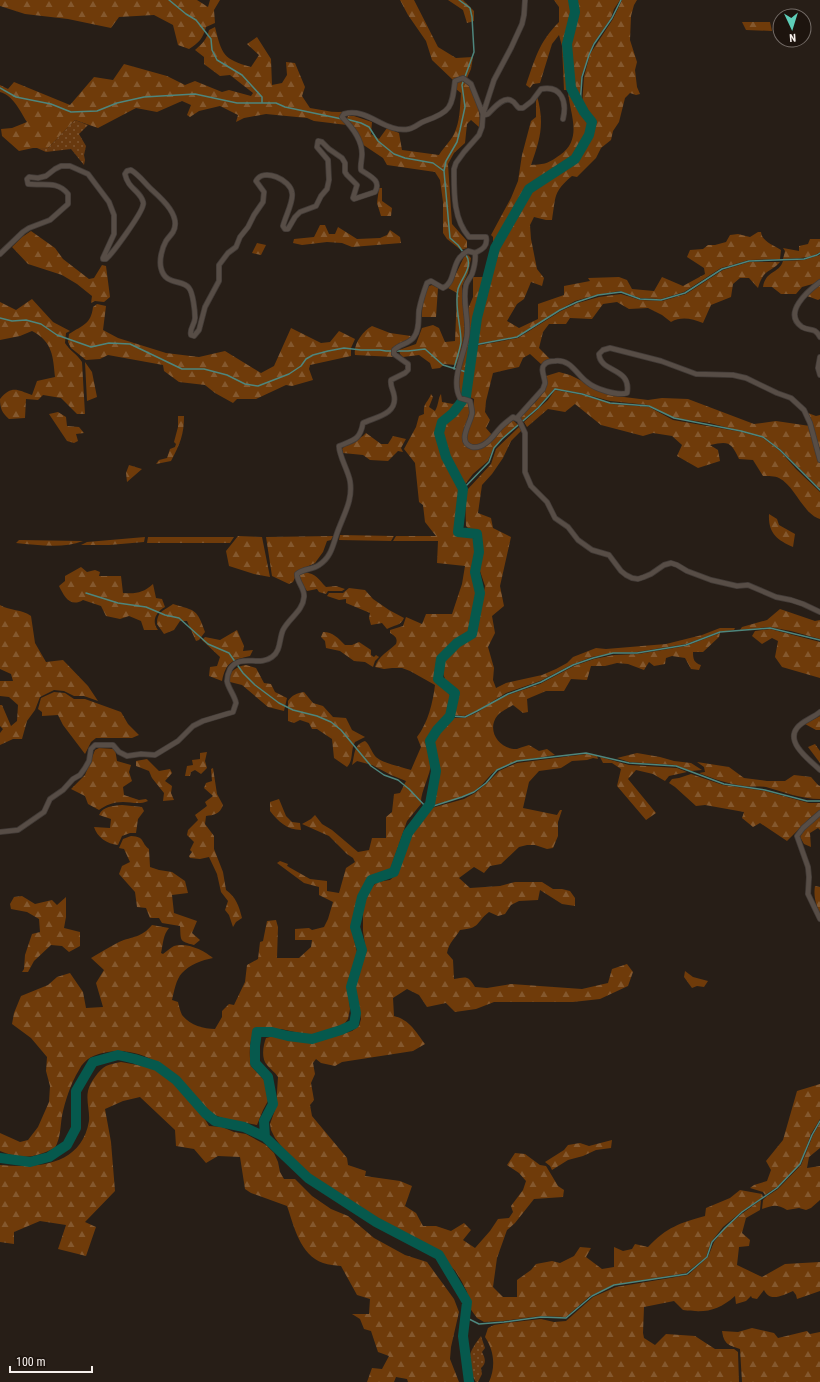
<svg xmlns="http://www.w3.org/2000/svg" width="820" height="1382" viewBox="0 0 820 1382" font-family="'Roboto Condensed',sans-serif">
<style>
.grass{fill:url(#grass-dots)}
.forest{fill:url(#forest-firs)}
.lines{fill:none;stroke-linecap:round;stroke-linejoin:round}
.stream{stroke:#4e867d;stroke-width:1.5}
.river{stroke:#06594d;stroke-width:10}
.minor-casing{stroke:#423b37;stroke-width:6}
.minor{stroke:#574d46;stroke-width:4.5}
</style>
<defs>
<pattern id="grass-dots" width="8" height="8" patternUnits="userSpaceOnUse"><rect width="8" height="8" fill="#68390f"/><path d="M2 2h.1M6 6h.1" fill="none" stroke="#7e5632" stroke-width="1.8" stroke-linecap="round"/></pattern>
<pattern id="forest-firs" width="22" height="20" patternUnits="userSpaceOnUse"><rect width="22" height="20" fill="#6f3b0a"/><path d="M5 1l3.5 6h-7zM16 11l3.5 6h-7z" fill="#84582e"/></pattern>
</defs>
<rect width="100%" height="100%" fill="#271e17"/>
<path class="grass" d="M75 120 88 125 79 134 86 146 84 155 85 160 84 165 71 149 46 152 37 148H48Z
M481 1336 485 1348 482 1352C485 1358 487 1363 481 1368L482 1374 478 1382H476C464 1363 468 1353 481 1336Z"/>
<path class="forest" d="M0 0H197L208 7 210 0H220L214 10 215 23 206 27C203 38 199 43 189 49L178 45 173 25 154 15 119 17 111 28 68 19 25 14 0 6Z
M400 0H414L438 47 456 58 473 57 471 69 467 78 462 76 453 80 432 60 426 41 408 15Z
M448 0H463L474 11V21L467 23 463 10Z
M554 0H569L571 13 566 35 565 44 570 89 590 123 587 136 575 156 528 189 496 243 491 256 476 319 465 394 462 395C455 386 459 367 464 358L468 309 473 297V277H483L493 242V237L491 235 511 198 518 181 522 155 531 121 536 117V101L537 96C545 124 540 139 531 165 546 164 547 164 560 155 584 138 569 113 568 90H564L562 46 559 35 552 44 540 83 533 84 530 88 526 85C535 59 539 42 559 22V7Z
M575 0H620L614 9 611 18 593 44 581 77 580 104 572 88 567 43 575 12Z
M622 0H637L634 5 631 16 630 40 637 62 635 70 637 87 640 94 636 95 630 93 625 98 619 122 613 131 611 140 601 148 596 158 577 177 572 176C553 192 556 196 552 220H546L534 217 530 225 531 239 537 269 544 278 542 286 531 282 524 299 517 304 507 321 519 328 538 319V304L564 295V286L590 281 588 278 619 277 627 280 632 289 654 291 662 277 683 286 705 274 704 268 687 257 690 250 703 249 708 245H715L726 242 730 235 738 234 750 237 758 232H761C762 242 774 245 781 250L780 259 749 260 721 268 684 292 661 299 640 298 620 291 596 295 575 301 559 310 516 337 475 344 478 318 496 248 530 190 576 159 591 135 593 121 585 111 582 105 584 77 590 54 613 19Z
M742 22H770L772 31 746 30Z
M215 27C222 55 223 59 251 67L259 55 247 44 257 37 271 59 272 85 282 83 287 75 286 62 295 63 305 87 302 96 310 108C323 110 336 114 348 111L342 114 347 125 314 121 307 118 266 114 244 118 236 122 238 115 220 106 199 111 190 117 187 115 191 105 182 101 157 112 136 108 98 128 75 120 48 148H33L19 151 2 136 1 129 12 128 27 122C20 111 13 95 0 92V85L8 89 14 82 70 105 94 77 113 80 124 64 167 76 185 85 195 81 222 92 229 90 251 96 253 93 230 75 220 76 204 64V57L195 50C202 44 207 39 209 30Z
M462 80C465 82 468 84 470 86 476 96 482 116 479 127L471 120 467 124 465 143 454 153 448 164 452 224 467 241V248L461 250 447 239 443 233V202L440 180 435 172 387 165 383 158 362 144 356 130 347 118 348 116H354L372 122 371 134 379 139 387 128 399 133 402 150 439 155C443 148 450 142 454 134 460 122 460 107 461 93L456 89 457 81Z
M379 188H382V201L392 208 391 216H381L377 203Z
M320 225H325L329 234H335L338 227 357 239 380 238 387 235 390 230 400 237 401 243 352 247 342 243 327 242 302 245 293 243 294 239 314 237Z
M31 231 55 248 63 259 89 279 94 278 102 265 106 266 110 297 104 302 95 301 91 303 92 296 77 284 62 275 28 264 12 247 22 237Z
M810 239H820V252C811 259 794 258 783 259L785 251 783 248 799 251V246L808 244Z
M257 243 266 245 261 255 252 253Z
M468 255 471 258 468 273 462 286 465 332 459 358 456 365 444 364 440 368 432 369 430 363 419 355 403 357 400 354 399 350 416 344 422 328 433 325 439 328 445 342 455 341 457 293 448 288 452 282 464 257Z
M820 255V280L816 283 802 287 796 294H781L772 287H763C766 270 779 274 783 261L804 260Z
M749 262H780C775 269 766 270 762 278 760 281 759 285 758 288L749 278H740L733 284 731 297 711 305 703 323C692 319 682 316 671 322L662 315 648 308 629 309 617 302 603 304 592 319 570 318 566 324H549L543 332 539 348 550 359 541 364 530 354 523 358 519 367 493 373 486 401 485 412 490 420 486 428 492 435C485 442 476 451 467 442L466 433 473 415 474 399 468 396 475 346 518 338 561 311 578 303 599 297 621 294 640 300 662 301 686 294 723 270Z
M820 284V299L818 300 807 296Z
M432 285 438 288 436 317H422C422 306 423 295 429 286Z
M32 299 53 322 70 331 66 333 65 343C70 351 77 354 82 362L85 414H77L61 398 43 395 38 400 26 399 25 418 9 419C2 413 0 408 0 399 12 385 17 390 32 395L37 381 55 377C53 357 53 342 32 331L20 336 0 340V302L16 310Z
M97 304 106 306 103 330 118 338 166 353 199 357 225 351 261 373 274 366 291 328 321 343 330 342 339 331 355 339 351 348V356L310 365 309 369 313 380 292 386 286 385 256 399H237L233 403 215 393 205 385 179 382 164 371 163 365 108 355 100 359 86 360 71 348 68 342 69 334C83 325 91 324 93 307Z
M372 326 390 333 411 336 409 340 392 348 391 355 394 357 355 355C353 344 363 331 372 326Z
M85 362 92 372 97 397 87 401Z
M559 372 570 375 584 382 592 388 616 396 648 400 662 398 688 399 754 424 776 421 810 426 820 463V489L780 449 762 437 710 423 674 418 648 405 610 401 581 393 554 389 537 408 522 421 520 417C532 405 547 395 546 376Z
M555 390 583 395 612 404 649 407 673 420 742 432 763 438 780 451 796 469 820 492V519C803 514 795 486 779 478 775 476 768 476 763 476L753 460 739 459C731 442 729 441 710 445L718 450 720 461 698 468 677 456 682 445 672 436 653 433 643 436 601 425 575 404 565 412 548 409 527 427 524 422 548 400Z
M431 394 433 397 429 407 435 411C439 404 438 398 441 394L442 402 453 404 459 400H461L441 422 438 433 444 458 462 489 456 536H474L473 541 477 552 472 573 477 593 473 617 469 631 452 643 443 651 436 662 435 674 437 681 450 695C449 701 450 711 447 716 442 723 433 726 430 734 426 744 431 752 431 762 431 775 420 792 421 804L407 821 390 870 369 878 359 898 353 920 352 931 357 952 348 987 350 1009 348 1019 342 1027 313 1036 281 1029H261L254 1032C249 1042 249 1055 251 1066L265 1081 269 1099 263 1110 257 1125C243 1122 226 1121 213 1114 205 1111 196 1097 190 1090 170 1068 140 1046 108 1052 95 1054 85 1058 79 1070 71 1083 65 1101 62 1116 60 1128 61 1136 55 1148 34 1158 21 1160 0 1151V1133L20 1142 28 1140 38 1127 49 1102 50 1086 46 1071 47 1057 31 1038 12 1024 14 1013 21 996 48 985 57 977 70 973 83 992 86 1008 103 1007 96 983 104 970 91 958C100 953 109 947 119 942 133 936 141 938 152 925L169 928C163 935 163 944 161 953L163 954C167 951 170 948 174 946 186 942 204 950 213 958 202 960 189 965 182 973 176 979 174 992 172 1000L178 1002C179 1006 180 1011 182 1015 190 1025 203 1029 215 1029L222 1017V1011L229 1004 234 1005 245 982 247 965 258 959 260 942 263 941 267 921 276 920 278 927 277 958H299L311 947 312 940H295V929L309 928 312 930 324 927 328 919 333 902 319 895V887L304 883 277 863 280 861 288 864 287 866 310 879 327 881V891L339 893 346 868 355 862 353 858 347 854 329 836 302 824 311 819 315 815 322 824 332 830 358 852 369 850 372 838H386V817L392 812 394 794 400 793 406 781 391 775 372 765 357 761 352 765C355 755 353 745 365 741 370 745 371 751 375 756 381 763 402 767 411 770L421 747 417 737C428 723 433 702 435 685L410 671 402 668H392L384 669 375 667C378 656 389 651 396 644 398 638 395 636 390 633V630L403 626 406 617 422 624 426 614H452L462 584 465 566 437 563 438 541H393L396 536H436L425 522 423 505 419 502 415 463 404 449 416 427 419 416 424 414C423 402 428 403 431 394Z
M464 401 469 404C473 417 456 439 467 445 469 447 473 448 475 449L513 420 518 425 501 439 493 449 488 461 473 474 463 487C456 472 433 437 445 422 450 416 458 408 464 401Z
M58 412 66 417 67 426 79 427 84 433 76 434 78 441 74 443 67 441 49 414Z
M808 413 816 416 820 415V458L815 434Z
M178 416H184C184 435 180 444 171 461L156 464 159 460 167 458 170 449 175 447 176 444 174 442 178 427Z
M520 426 522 430 511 441 503 458 492 474 482 485 478 513 491 518 493 528 511 537 500 586 504 606 492 616 495 633 488 647 494 668 493 680 496 688 506 683 542 675 556 669 567 663 573 657 596 648 606 649 666 644 702 635 720 628H735L734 630 718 632 686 644 637 652 612 653 592 657 571 665 540 681 506 693 477 711 464 716 453 715 458 693C445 681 441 678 444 659L475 634 478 622 485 586 479 568 483 543 478 532 469 529 466 526 465 496 468 489 491 464 496 449Z
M366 433 381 444H388L393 436 406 439 401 448 403 452 398 451 388 461 370 460 363 455 343 453 342 449C348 441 359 441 366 433Z
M129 465 142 469 127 482 126 473Z
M769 514 777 519 779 525 795 534 793 547C777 540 768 533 769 514Z
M340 535 394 536 391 541 339 540Z
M238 536 262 537 270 577 254 574 229 566 226 551Z
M333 536 331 540 327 541 323 552 315 563 298 571 293 582 289 584 272 576 266 537Z
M145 537 144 542 109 545H81L87 542Z
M148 537H234L230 543H147Z
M19 540 83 541C63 549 38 545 16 543Z
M81 567 87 572 95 570 100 572 99 576H121L123 593C136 594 143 593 153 584L156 598 162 599 165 607C156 612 151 621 158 630H144L141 621 129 616 120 619 106 616 101 606 83 600C70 608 64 596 59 586L65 581V576Z
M304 572C317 574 318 579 326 587L336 586 345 589 342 591H328L326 594 319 592 317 589 307 591 299 579 300 575Z
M349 588 365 590 373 599 389 610 404 618C401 626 394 625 387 629L382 623 371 625 369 618 370 613 346 603V599L339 600 327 596 329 593H343Z
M173 604C196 611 197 609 205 632L199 640 196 641 187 621H180L174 630 164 634 157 624C157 611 164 611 173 604Z
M0 605C10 611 22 609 31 616L35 643 46 662 63 660 88 686 98 701 84 696H74L64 691 54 690 40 697 35 710 27 721 22 739H13L0 745V733L3 729 0 726V705H2L11 726 17 721 18 705 9 697 0 696V681H13L11 674 0 669Z
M780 609 815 621 820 620V639L791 631 769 627 740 630 742 627 767 620Z
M770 629 820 642V678L782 667 775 657 778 641 772 638 762 644 752 636 755 631Z
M237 630 244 646 243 651 253 650 250 656C232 660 226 662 222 681L209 676 210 667 217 666 220 657 202 640 205 637 220 640Z
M323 632C333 632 338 638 345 645H352L359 642 371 650V655L374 657 376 655 379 657 375 661 373 667 365 662 354 661 340 651 326 648 325 641 321 637Z
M720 633 719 637 703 652H693C693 659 694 663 701 665L699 670 691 669 685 658 672 656 666 658 665 664 654 666 649 662 644 670 628 664 617 663 605 666H591L587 680 571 679 564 691H546L527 699 528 712 523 713 513 705C508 708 500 712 497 716 486 731 500 750 517 749 520 748 525 746 529 745L539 751 547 749 555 755C535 759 517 759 498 769 489 774 483 786 473 792 460 799 443 802 429 806L431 803 437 771 433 741 437 733 452 718H465L478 712 491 703 508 695 540 684 574 666 594 659 614 655 638 654 686 646Z
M246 665 256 668 264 683 271 684 275 692 287 698 284 711 268 707 242 685 230 682 229 675C234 669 238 666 246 665Z
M54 692 65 693 74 699H85L121 712 128 724 139 735 132 738H96L91 742 85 754 63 725 58 715 42 716V712L38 709 41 698Z
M304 692 313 703 323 706 333 717 346 718 352 730 365 737 355 742C350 751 354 760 347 767L334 758 332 739 317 729H312L309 723 300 720 294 723 288 721V701C292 695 297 693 304 692Z
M820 716V730H816L805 724Z
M815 744 820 751V763L808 747Z
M99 748 115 749 117 761 131 765 129 772 132 781 123 787 124 795 139 800 146 799 148 801C139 805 132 802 123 802 113 802 106 805 99 810L88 804 85 796 71 789 85 775 95 750Z
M207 752 205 761 207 768 201 774 195 770 191 772 190 776H185L187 766 193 765 192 760 200 759V753Z
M637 753 660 757 674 761 691 763 702 770 691 771 675 765 629 762 617 758Z
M587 754 597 756 598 759 593 758 587 760 572 761 561 768 539 771 529 782 523 808 557 815 560 810H562L558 822V836L553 848 547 849 535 845H527L519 847 501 864 490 866 484 873 474 867 459 878 470 888 500 886 515 882H542L553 889H562L570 891 575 898V906L562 904 540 890 538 900 519 901 511 905 505 914 498 916 489 912C475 923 481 928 460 930 455 939 449 942 447 953L453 960 454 979C466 977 468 975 475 987L487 988 511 984 582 989 608 983 612 969 627 964 633 972 628 986 600 999 573 1002H494L476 1009 455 1012 446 1003 427 1007 419 995 407 989 393 998 394 1016C410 1020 416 1032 425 1044L413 1051 342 1062 335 1066 321 1063 316 1059 313 1063 315 1074 311 1083 314 1100 310 1105 312 1116 347 1158 348 1165 366 1171 365 1176 400 1181 412 1186 405 1206 416 1213 423 1226H436L451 1231 464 1223 471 1230 463 1240 475 1248 490 1231 498 1219 509 1218 513 1212 511 1206 523 1190 526 1181 519 1173 507 1165 515 1153 525 1154 540 1165 546 1166 558 1186 564 1190 563 1197 534 1199 515 1223 507 1230 497 1258 493 1287 503 1297H517V1280L531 1270 536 1264 552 1261 560 1263 574 1256 580 1247 591 1248 586 1257 602 1269 614 1267V1247L623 1251 632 1249 635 1244 648 1247C667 1227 680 1223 705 1216L706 1208 730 1198 740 1190 762 1194 763 1197 741 1212 723 1227 711 1242 706 1257 686 1273 613 1285 590 1296 566 1317 541 1316 503 1321 484 1322 477 1318 469 1307 467 1292 462 1282 456 1272 447 1262 441 1252 431 1246 387 1224 311 1178 290 1158 275 1138 271 1130 270 1124 276 1107 278 1077C275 1072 270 1069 267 1065 261 1058 263 1046 266 1038L274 1036 284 1037 294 1039 315 1042 352 1031 359 1026 361 1019 356 991V982L366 952 363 931V911L366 899 371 888 377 882 390 880 397 874 410 833 428 809 464 799 475 793 487 783 499 771 517 763Z
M600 757 629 765 677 768 687 772 669 776 665 781 653 774 636 770 628 779 656 813 646 820 617 786 621 769 612 763H603Z
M147 759 159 771 170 769 172 773 165 781 172 786 171 793 174 800 163 801 164 793 152 778 149 771 136 766V761Z
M697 762 729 767 744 778 767 781H785L794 775 811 777 818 785 820 786V799C801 799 784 792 766 787 759 786 751 787 744 786 728 784 714 779 699 773L705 772 704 767Z
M213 768 217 794 223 805C220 814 214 815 206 816L205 824 214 836V849L223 872 226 890C236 897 239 906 242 918L236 922 233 927 229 915 225 910 228 901 221 892 217 874 209 857 200 859 190 858 189 856 192 852 190 850 194 842 187 835 188 830 198 820 195 815 207 806 205 802 213 796 204 788 206 783 212 781 211 769Z
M691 774 723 785 765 791 809 803H820V810L811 817 787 841 760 823 753 827 742 818 744 812 705 805 696 806 675 787 669 783 672 779 679 778Z
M279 799 286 816 292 822 300 823 301 830C287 830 278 821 270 811V802Z
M122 805 142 807 144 811 138 819 136 833H130L122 836 118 845C107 844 97 837 94 827L110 828 111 819 99 815C103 806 113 806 122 805Z
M820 816V830L818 828 810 833 811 847 804 844 800 837 805 828Z
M131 836C146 837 140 842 149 849L150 867 159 870 172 872 185 881 188 893 172 895 174 913 197 921 192 933 200 940 194 945C179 941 181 941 180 926L162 923 159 918H150L146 908 137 907 135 892 119 874 122 866 130 862 124 849 119 848 123 839Z
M815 886 820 887V916C817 905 813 898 815 886Z
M22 896 35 904 52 900 57 905 66 897V917L64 928 80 932V946L69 952 62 946 51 945 34 961 28 972H22L24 969 25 955 32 934 40 932 39 919 27 912 11 909 10 904 14 897Z
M685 971 693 977 708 981 704 987 697 986 692 988 684 977Z
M121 1062 149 1067 163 1073 196 1104 209 1126 222 1127 234 1132 246 1134 266 1145 274 1153 278 1162 280 1172 284 1179H295L312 1196 331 1209 348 1216 374 1238 405 1255 427 1262 454 1299 459 1312 451 1347 450 1359 459 1382H408L407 1379 396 1377 394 1382H367L372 1368 382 1369 389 1356 378 1352 371 1331 364 1329 360 1319 352 1314H369L370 1299 357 1295 341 1266C335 1265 329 1265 323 1263 300 1255 294 1226 287 1206L251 1193 245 1189 240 1157 218 1156 206 1163 194 1149 176 1146 175 1130 140 1097 123 1101 105 1109 111 1142 115 1191 85 1222 96 1227 86 1256 58 1249 66 1225 40 1221 14 1232V1244L0 1242V1165C36 1168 81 1167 89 1121 90 1112 86 1101 88 1091 90 1082 99 1070 106 1066 110 1064 116 1063 121 1062Z
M820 1084V1119L811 1134 800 1164 777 1187 765 1195 763 1192 750 1188 754 1185 767 1181 771 1170 766 1161 783 1140 797 1091Z
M820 1123V1148L809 1157 807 1168 820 1166V1200L811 1208 806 1210 799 1208 787 1210C777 1204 773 1205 762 1209L763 1200 766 1197 778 1189 801 1165 813 1135Z
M612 1140 611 1148 596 1150 583 1156 568 1160 552 1170 550 1166 545 1162 564 1150 568 1145 580 1143 589 1146Z
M761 1200 760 1210 746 1218 742 1233 750 1240 749 1246 739 1247 737 1265 762 1277 785 1264 820 1262V1291L797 1299 796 1295 793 1291C783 1295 770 1303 764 1290L757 1299 752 1298 751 1296 746 1301 736 1304 735 1296C718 1311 706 1313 683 1310L674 1301 644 1307 643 1333 644 1338 655 1345 666 1334 695 1336 715 1349H734L738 1352 739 1382H489C496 1367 494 1350 485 1337L488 1328 494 1325 506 1323 541 1319 554 1322 566 1321 593 1297 616 1287 688 1275 708 1257 714 1242 725 1228 743 1213Z
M752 1328 774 1333 778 1338 807 1331 810 1334 820 1332V1382H742L740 1349C728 1345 724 1344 722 1331L738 1332Z"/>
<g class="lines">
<path class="stream" d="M169 0 186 14 196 20 211 39 212 50 217 60 242 75 262 97V102
M459 0 470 8 472 17 474 52 462 85 465 107 460 130 457 142 446 161 444 171 450 238 458 245 463 252
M0 88 16 97 51 104 71 112 97 111 117 103 144 97 195 94 237 103H276L285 107 342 119
M580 106 582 77 589 55 594 44 612 18 621 0
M346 119 361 123 369 127 378 141 394 154 405 158 433 163 444 171
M0 318 12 321 26 320 41 324 57 335 91 347 109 343 130 344 182 369H204L227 375 245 384 258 386 289 374 301 366 306 359 313 355 328 351 344 348 361 350H380L386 351H408L425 349 443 365 456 369
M474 345 517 337 560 310 577 302 598 295 621 292 640 299 661 300 685 293 722 269 749 261 804 259 817 255 820 253
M454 369C456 360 460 350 461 342 461 325 454 306 458 289 461 279 474 266 466 255
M460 370 469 373
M463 489 489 462 494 448 502 439 538 408 555 389 582 394 610 403 649 406 674 418 741 431 763 437 780 450 820 490
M86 593 118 603 146 607 165 615 179 618 208 644 229 653 243 673 255 685 279 703 293 710 317 716 331 722 341 730 371 766 384 775 398 780 409 789 427 808 462 797 474 792 486 783 497 770 517 761 586 753 629 763 676 766 724 784 765 790 807 801H820
M450 716 465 717 477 711 508 694 541 682 573 665 593 658 613 653H637L686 645 720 632 770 628 820 640
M465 1317 479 1324 504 1322 541 1317 566 1318 592 1296 614 1285 687 1274 707 1257 712 1242 725 1228 742 1212 777 1188 800 1164 812 1135 820 1121"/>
<path class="river" d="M0 1158 30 1162 49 1157 67 1145 76 1128V1091L93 1062 118 1055 135 1059 157 1066 176 1080 205 1113 215 1121 244 1127 265 1137
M469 1382 463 1336 467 1302 439 1255 376 1222 308 1178 265 1137 264 1121 273 1104 268 1077 255 1063V1046L257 1032H272L288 1036 312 1039 341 1030 354 1024 356 1013 351 987 362 950 355 927 362 897 371 880 394 872 408 833 430 804 436 771 430 741 437 730 450 716 455 693 438 679 441 659 457 643 472 634 480 593 475 572 479 552 477 534 458 532 463 489 446 457 439 433 442 422 453 413 466 396 477 318 495 248 529 189 575 159 589 135 592 122 584 112 571 88 567 44 575 12 573 0"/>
<defs>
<path id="minor" d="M475 253C483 249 488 246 486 237H469C453 219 454 192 454 169L456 163 464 152 479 135 482 127 483 114 494 80 511 48 522 24 524 15 525 0
M0 254 23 232 29 228 50 220 68 204V194C57 180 42 186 28 184L27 179 29 177 38 178 46 176 55 169 61 166H70L88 174 109 202 114 215V234L103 258V259H106C113 253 142 213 143 205 144 203 143 202 142 199 137 189 128 188 125 174L127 171 131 170C139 175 144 182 151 189 161 198 182 216 173 232 171 235 168 238 166 241 162 248 159 260 161 268 165 286 183 279 189 288 193 293 195 311 195 318 195 324 189 329 191 335L194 336 199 330 205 307 219 281V265L228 253 236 247 240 237 248 227 254 215 263 202 264 192 256 181C263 167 291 180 292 193 294 201 285 217 283 226L285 229H288L295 217 300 212 316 206 321 196 327 189 329 180 328 160 317 147 318 141 322 142 329 149 342 158 345 163V172L347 175 357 185 353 198 354 199 375 192C382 180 369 176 361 170 360 165 362 160 362 154 362 139 352 127 342 117L344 114C368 107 385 134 409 129 415 128 419 123 425 121 451 112 452 107 455 81L463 78 471 84 483 114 485 115 488 114C493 109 504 95 512 101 515 102 516 106 519 108H523L532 101 541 89C562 85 567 102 563 119
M820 282C808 291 782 313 802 327 810 332 814 326 820 337
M820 357 818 368 820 375
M517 418 543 389C543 388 545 384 545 383 545 378 540 369 544 365 546 362 552 361 555 361 571 359 576 374 587 382 595 389 617 396 627 393 632 367 600 373 599 354L603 350 610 348 661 361 696 374 733 375 746 378 777 393 791 398 804 410 810 423 820 460
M820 712C813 718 802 721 797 728 785 743 811 761 820 770
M820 813 803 828 797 836 808 867 809 877 808 894 820 919
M0 832 18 830 44 812 50 799 63 790 73 779 80 775 85 768 89 761 91 749 95 745H113L119 752 127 756 141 754 155 755 178 741 193 726 203 721 233 712 236 703C235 696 228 688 227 681 227 677 228 673 230 669 240 653 259 667 272 657 281 651 279 639 283 630 289 618 303 611 304 597 305 588 297 583 297 574 304 568 312 570 319 565 333 556 333 542 339 528 345 512 353 499 350 481 348 470 339 456 339 446 354 440 360 440 363 423 376 417 398 414 394 395 393 389 390 386 391 380L405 373 408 370V364L394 354V350C400 344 409 344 414 337 420 329 418 319 419 310 421 300 424 291 427 283L431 281 443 288C457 282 450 259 468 251L475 253C476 260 474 268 472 274 470 278 467 281 466 285 462 301 469 319 467 335 465 354 450 379 460 398L470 401C471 405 472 409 472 413 471 423 456 442 472 447 477 448 482 446 486 443 492 439 496 432 501 427 505 423 509 420 513 417L519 420 525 433V472L531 486 547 502 555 518 568 527 578 540 592 550 609 555 621 571 626 575 632 578 638 579 644 577 651 574 664 565 671 563 677 565 687 571 711 580 737 586 748 585 776 597 791 600 803 604 820 612"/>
</defs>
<use href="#minor" class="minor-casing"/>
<use href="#minor" class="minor"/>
</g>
<g transform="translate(792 28) rotate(176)"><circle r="19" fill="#1d140e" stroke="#746c67"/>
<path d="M0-3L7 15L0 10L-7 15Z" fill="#5eceb8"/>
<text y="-6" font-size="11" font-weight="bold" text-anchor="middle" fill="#f6f0ec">N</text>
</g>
<path d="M10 1366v6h82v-6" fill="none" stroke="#f6f0ec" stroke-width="2"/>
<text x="16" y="1366" font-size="12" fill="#f6f0ec" stroke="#1d140e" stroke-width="3" paint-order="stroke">100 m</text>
</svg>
